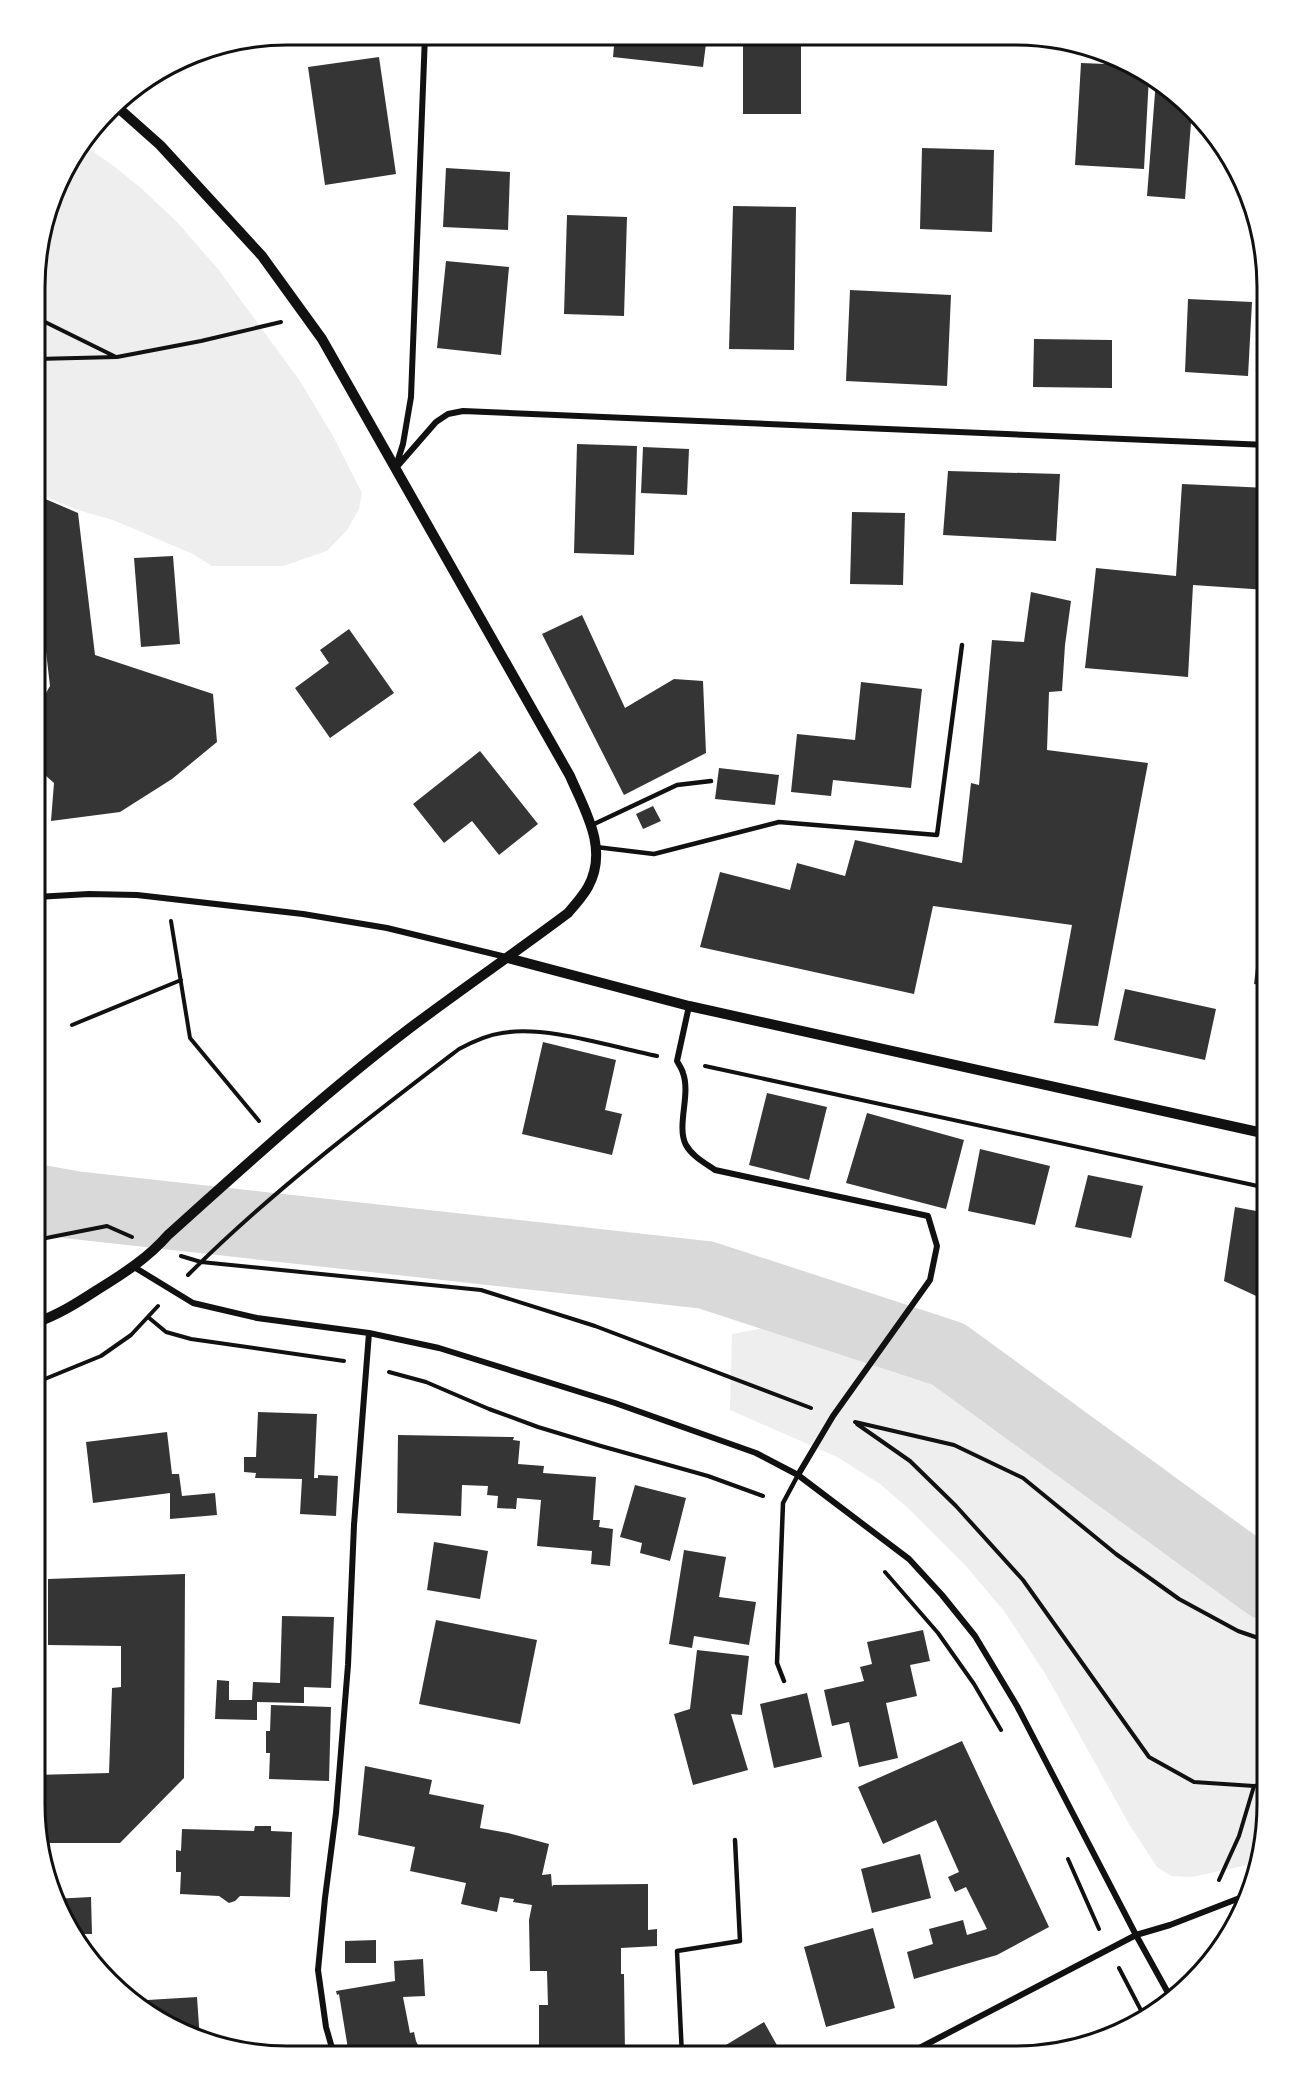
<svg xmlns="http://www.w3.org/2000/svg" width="1302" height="2091" viewBox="0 0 1302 2091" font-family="'Noto Sans',sans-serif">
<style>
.green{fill:#eee}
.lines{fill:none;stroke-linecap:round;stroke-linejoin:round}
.river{stroke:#d9d9d9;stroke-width:68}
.building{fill:#353535}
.path{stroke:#111;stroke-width:4}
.service{stroke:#111;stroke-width:4.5}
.minor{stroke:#111;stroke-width:6}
.tertiary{stroke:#111;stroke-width:10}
.rim{fill:none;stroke:#111;stroke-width:3}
</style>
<rect width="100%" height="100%" fill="#fff"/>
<path class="green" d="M84 145 115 167 142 189 177 222 218 269 300 381 333 436 362 493 359 509 347 530 327 551 283 566H212L193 554 113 520 78 510 36 493 37 255 61 175Z
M812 1319 924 1369 989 1405 1267 1612V1820L1257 1863 1192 1877 1171 1876 1157 1867 1129 1824 1046 1675 1004 1611 966 1566 908 1508 880 1484 837 1457 730 1410 732 1334Z"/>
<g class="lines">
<path class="river" d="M35 1198 74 1205 706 1275 948 1354 1267 1586"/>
</g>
<path class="building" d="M615 35 707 36 703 67 613 57Z
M743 36H801V114H743Z
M379 57 396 174 325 185 308 67Z
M1081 63 1131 65 1149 76 1144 169 1075 165Z
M1156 80 1169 87 1192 110 1185 199 1147 196Z
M922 148 994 150 992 232 920 229Z
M446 168 510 172 508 230 443 227Z
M733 206 796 207 794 350 729 349Z
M567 215 627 217 624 316 564 314Z
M446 261 509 267 501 355 437 348Z
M850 290 951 295 947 386 846 381Z
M1188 299 1252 302 1248 376 1185 372Z
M1034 339 1112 340V388L1033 387Z
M577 444 637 446 634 555 574 553Z
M643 447 689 449 687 495 641 493Z
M948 471 1060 474 1056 541 943 535Z
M1182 484 1267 488V590L1193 585 1188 677 1085 668 1096 568 1176 576Z
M36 495 78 513 95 655 213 694 217 742 172 779 120 812 51 821 54 783 36 767V710L50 686 36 565Z
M852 512 905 513 903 585 850 584Z
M173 556 180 644 141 647 134 558Z
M1031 592 1071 601 1065 645 1062 691 1049 692 1047 750 1148 763 1098 1026 1054 1023 1072 925 933 906 914 994 700 947 720 872 790 890 797 863 845 876 855 840 962 863 971 783 979 785 992 640 1024 642Z
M582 615 625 708 674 679 703 681 706 753 624 795 542 634Z
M349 629 394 693 330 738 295 688 329 663 320 650Z
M861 682 922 689 911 788 833 780 831 796 791 792 797 734 855 740Z
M480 751 538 824 499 855 472 821 444 843 413 804Z
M719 768 779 775 775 805 715 799Z
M653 806 661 821 643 829 636 814Z
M1258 951 1267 952V986L1254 984Z
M1125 989 1216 1009 1205 1060 1114 1040Z
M543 1042 616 1060 605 1110 622 1114 612 1155 522 1134Z
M767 1093 827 1107 809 1180 749 1165Z
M867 1113 964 1140 946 1209 846 1183Z
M980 1149 1050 1166 1035 1225 968 1211Z
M1088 1175 1143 1186 1131 1238 1075 1227Z
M1235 1207 1267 1213V1301L1224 1281Z
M258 1412 317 1414 314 1478H318V1475L338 1476 336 1516 300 1514 302 1479 255 1478 256 1473 244 1472V1457H256Z
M167 1432 172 1474H179L182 1496 215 1493 217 1515 170 1519V1493L93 1503 86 1442Z
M398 1435 514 1437 513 1440 520 1441 518 1464 544 1466 543 1473 596 1477 593 1520H600L599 1527 613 1529 610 1566 591 1564 592 1551 537 1546 541 1500 517 1498 516 1509 497 1508 498 1496 487 1495 488 1486 462 1485 461 1516 397 1513Z
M635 1485 686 1498 670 1561 640 1553 642 1543 620 1537Z
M434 1542 488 1551 480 1599 427 1590Z
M684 1550 726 1557 719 1597 756 1602 749 1645 694 1636 692 1648 669 1644Z
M185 1574 184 1778 120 1843H42L34 1804 35 1775 109 1773 112 1688 121 1687V1646L48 1645V1579Z
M282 1616 334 1617 331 1688 304 1687V1703L257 1702V1720L215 1719 217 1680 229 1681V1700H252L253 1682 280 1683Z
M436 1620 537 1640 520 1724 419 1704Z
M923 1630 930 1661 910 1665 917 1696 886 1703 898 1758 859 1767 849 1722 832 1726 824 1690 864 1681 860 1667 872 1664 867 1642Z
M697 1650 749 1656 742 1715 731 1714 748 1770 693 1785 674 1714 690 1709Z
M807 1693 822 1757 774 1768 760 1704Z
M271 1705 331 1707 329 1781 269 1779 270 1753H266V1731H270Z
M962 1741 1049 1927 997 1955 914 1979 907 1952 933 1944 929 1929 963 1920 967 1935 987 1929 966 1887 955 1892 948 1877 959 1872 936 1820 883 1844 858 1787Z
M365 1766 432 1780 429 1794 484 1805 480 1828 508 1833 549 1844 542 1875 551 1874 552 1887 553 1885 648 1884V1930L657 1929V1946L621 1948V1974H624L625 2055H539V2005H548L547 1971H530L529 1920 532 1905 513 1902 514 1899 500 1897 497 1912 461 1904 466 1883 410 1871 415 1847 358 1835Z
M255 1826H271V1831L292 1832 290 1897 240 1896 235 1901 229 1903 219 1896 180 1894 181 1872H176V1850L181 1851 182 1829 254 1831Z
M920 1854 931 1898 872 1913 861 1869Z
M91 1897 92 1934H73L53 1899Z
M873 1928 895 2008 826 2027 804 1947Z
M376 1940V1963H345V1941Z
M423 1959 425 1996 403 1997 410 2033 414 2032 416 2041 423 2055H349L339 1994 337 1995 336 1991 395 1981 394 1961Z
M197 1997 200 2040 191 2037 131 2001Z
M764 2022 783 2056H725L721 2048Z"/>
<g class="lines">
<path class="path" d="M37 318 116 357
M36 359 117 357 201 341 281 322
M36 857 38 875
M171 921 190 1038 259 1121
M72 1025 181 980
M705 1066 1267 1188
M35 1238 41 1239 107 1226 132 1237
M181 1256 201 1262 481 1290 595 1326 811 1408
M188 1275C271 1192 366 1120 459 1049 472 1042 487 1035 502 1033 546 1025 612 1047 657 1056
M148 1317 166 1332 191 1339 344 1361
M389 1372 426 1382 489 1409 538 1427 601 1446 708 1476 763 1496
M35 1383 101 1356 131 1335 158 1306
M855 1422 954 1445 1023 1478 1116 1554 1179 1599 1238 1631 1267 1641
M857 1424 910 1461 956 1506 1023 1580 1149 1757 1194 1782 1254 1786 1267 1784
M885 1572 938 1633 974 1684 1001 1730
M1068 1859 1099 1929
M1219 1880 1239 1836 1254 1786
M1119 1968 1145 2018"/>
<path class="service" d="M592 825 677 785 711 781
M596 847 654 854 779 822 937 835 962 645
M784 1681 777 1663 783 1503 798 1475
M682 2056 677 1951 740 1941 735 1840"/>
<path class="minor" d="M396 466 403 444 411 397 425 35
M395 469 436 422 448 414 463 411 1267 445
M36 897 89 894 137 895 303 914 387 928 506 957
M689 1006 677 1061C679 1065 682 1069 683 1073 691 1095 676 1126 686 1145 692 1156 705 1163 715 1170L928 1216 937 1246 930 1280 833 1416 798 1475
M134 1267 193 1303 257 1318 369 1333 439 1348 615 1403 756 1453 798 1475 909 1559 942 1595 975 1636 1017 1706 1136 1935 1172 2000
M334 2055 326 2027 318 1970 325 1898 336 1813 348 1665 354 1525 369 1333
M904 2056 1136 1935 1170 1925 1250 1894"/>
<path class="tertiary" d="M508 958 689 1006 1267 1134
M35 1323C58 1315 77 1303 97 1290 123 1274 148 1258 168 1235 247 1164 326 1092 410 1028 462 989 516 952 568 913 575 905 583 896 588 887 609 849 585 811 570 776L322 339 262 256 160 145 115 105"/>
</g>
<path d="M0 0H1302V2091H0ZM287 45H1015A242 242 0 0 1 1257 287V1804A242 242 0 0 1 1015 2046H287A242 242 0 0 1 45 1804V287A242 242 0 0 1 287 45Z" fill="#fff" fill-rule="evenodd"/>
<path class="rim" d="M287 45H1015A242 242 0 0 1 1257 287V1804A242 242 0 0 1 1015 2046H287A242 242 0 0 1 45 1804V287A242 242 0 0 1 287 45Z"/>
</svg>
